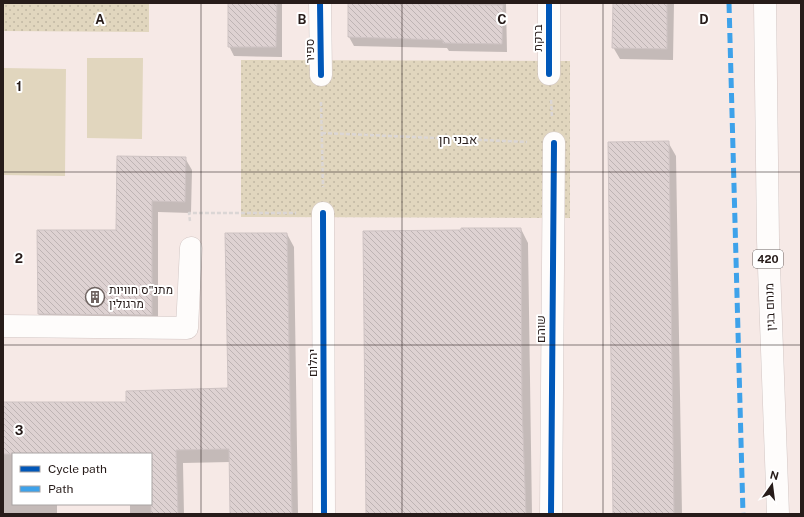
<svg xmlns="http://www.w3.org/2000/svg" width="804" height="517" viewBox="0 0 804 517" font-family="'Public Sans',Heebo,sans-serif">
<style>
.park{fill:url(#park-dots)}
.pitch{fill:#e1d6be}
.shadow{fill:#0003}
.building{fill:url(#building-back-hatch);stroke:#cec3c3}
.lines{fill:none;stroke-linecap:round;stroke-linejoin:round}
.minor-casing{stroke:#d3c7c5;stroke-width:23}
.major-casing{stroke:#d3c7c5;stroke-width:23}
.path{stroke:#dbd6d5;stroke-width:2.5;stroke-dasharray:4 2;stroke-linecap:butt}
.minor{stroke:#fefcfb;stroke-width:22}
.major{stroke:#fefcfb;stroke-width:22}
.quiet{stroke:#3ea2ea;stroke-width:5;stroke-dasharray:10 5;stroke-linecap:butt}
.cycleway-casing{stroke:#fff;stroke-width:8}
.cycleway{stroke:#0057b8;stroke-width:6}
.grid{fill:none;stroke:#271c1a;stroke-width:1;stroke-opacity:0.55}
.labels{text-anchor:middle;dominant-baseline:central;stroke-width:4;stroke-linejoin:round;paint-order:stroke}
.shield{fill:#fff;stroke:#68605f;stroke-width:1}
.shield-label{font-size:11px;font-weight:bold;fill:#271c1a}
.street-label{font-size:12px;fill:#271c1a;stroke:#fff}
.poi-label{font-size:12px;fill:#271c1a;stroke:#fff;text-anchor:start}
.neighbourhood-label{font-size:13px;fill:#271c1a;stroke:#fff}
.grid-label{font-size:13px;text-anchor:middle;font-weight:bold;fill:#271c1a;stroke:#fff;stroke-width:4;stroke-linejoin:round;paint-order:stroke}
</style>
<defs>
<pattern id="park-dots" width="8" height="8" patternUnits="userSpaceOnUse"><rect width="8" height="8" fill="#e1d6be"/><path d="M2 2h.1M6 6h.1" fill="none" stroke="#c1b7a3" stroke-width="1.8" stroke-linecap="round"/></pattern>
<pattern id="building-back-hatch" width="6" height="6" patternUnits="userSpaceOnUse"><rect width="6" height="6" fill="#ded2d2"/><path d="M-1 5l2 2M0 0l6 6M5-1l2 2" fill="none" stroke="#beb4b4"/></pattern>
</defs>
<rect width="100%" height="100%" fill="#f6e9e6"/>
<path class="park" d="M3 3H149V32L3 31Z
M241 60 570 61V218L241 217Z"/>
<path class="pitch" d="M87 58H143L142 139 87 138Z
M3 68 66 69 65 176 3 175Z"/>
<path class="shadow" d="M229 3H282V57L234 56 229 46Z
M349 3H506L507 52 449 51 447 48 354 46 349 37Z
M614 3H674L673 60 620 59 613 47Z
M668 142 676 156 682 514H614Z
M185 158 192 170 191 213 158 212V326L45 325 39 314Z
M521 229 528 243 532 514H367Z
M287 234 294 247 298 514H231L230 462 183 463 184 514H130V504H151V454H13V504H57V514H3V403H127L229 388Z"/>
<path class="building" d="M228 3H277L276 47H228Z
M348 3 503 5 502 44 443 43V40L348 37Z
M613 3H667V49L612 48Z
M669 141 674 514H613L608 142Z
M117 156 186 157 185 202 152 201V315L38 314 37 230H116Z
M461 228H521L522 406 526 514H366L363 231 461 230Z
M225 233H287L292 514H230L229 449 176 450 178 514H151V454H3V402H126V391L228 388Z"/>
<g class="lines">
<defs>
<path id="minor" d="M320 3 321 75
M549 74V3
M323 213 324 514
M3 326 187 328 191 248
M551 514 554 143"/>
<path id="major" d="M765 3 768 240 778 514"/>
</defs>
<use href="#minor" class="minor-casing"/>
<use href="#major" class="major-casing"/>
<path class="path" d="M551 100 552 117
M321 102 323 187
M322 133 527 142
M190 221 189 213H296"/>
<use href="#minor" class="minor"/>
<use href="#major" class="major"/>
<path class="quiet" d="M729 3 743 514"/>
<defs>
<path id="cycleway" d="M320 3 321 75
M549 74V3
M323 213 324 514
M551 514 554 143"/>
</defs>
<use href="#cycleway" class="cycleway-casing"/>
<use href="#cycleway" class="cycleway"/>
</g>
<path class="grid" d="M201 3V514M402 3V514M603 3V514M3 172H801M3 345H801"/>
<defs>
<symbol id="building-ring" viewBox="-11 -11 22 22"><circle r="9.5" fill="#fff" stroke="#6f6461" stroke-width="1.5"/><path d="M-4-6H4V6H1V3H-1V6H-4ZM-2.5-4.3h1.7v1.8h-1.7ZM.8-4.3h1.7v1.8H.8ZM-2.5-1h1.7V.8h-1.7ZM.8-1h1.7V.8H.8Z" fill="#6f6461"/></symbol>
</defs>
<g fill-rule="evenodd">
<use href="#building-ring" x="84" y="286" width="22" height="22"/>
</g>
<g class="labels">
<rect class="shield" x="753" y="250" width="30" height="18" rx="3"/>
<g class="shield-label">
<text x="768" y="259">420</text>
</g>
<g class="street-label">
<text transform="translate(538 38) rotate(-90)">ברקת</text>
<text transform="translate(310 51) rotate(-91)">ספיר</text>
<text transform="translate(770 307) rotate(-92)">מנחם בגין</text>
<text transform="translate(541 329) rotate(-90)">שוהם</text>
<text transform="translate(313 363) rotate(-90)">יהלום</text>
</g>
<g class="poi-label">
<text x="109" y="290">מתנ"ס חוויות<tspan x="109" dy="14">מרגולין</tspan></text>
</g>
<g class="neighbourhood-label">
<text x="458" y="139">אבני חן</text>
</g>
</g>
<g class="grid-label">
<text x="100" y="24">A</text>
<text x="302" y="24">B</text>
<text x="502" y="24">C</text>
<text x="704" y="24">D</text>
<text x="19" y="91">1</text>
<text x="19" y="263">2</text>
<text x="19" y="435">3</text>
</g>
<rect width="804" height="517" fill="none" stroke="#271c1a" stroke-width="8"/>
<rect x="12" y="453" width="140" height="52" fill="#ffffff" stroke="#a9a4a3"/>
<rect x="20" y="466" width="20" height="6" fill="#0057b8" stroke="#a9a4a3"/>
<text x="48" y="473" font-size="12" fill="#271c1a">Cycle path</text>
<rect x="20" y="486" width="20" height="6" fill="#3ea2ea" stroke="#a9a4a3"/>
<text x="48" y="493" font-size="12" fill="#271c1a">Path</text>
<g transform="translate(772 485) rotate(14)" stroke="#ffffff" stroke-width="3" paint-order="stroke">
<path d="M0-3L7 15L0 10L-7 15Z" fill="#271c1a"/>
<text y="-6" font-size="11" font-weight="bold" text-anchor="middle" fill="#271c1a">N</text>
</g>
</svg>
